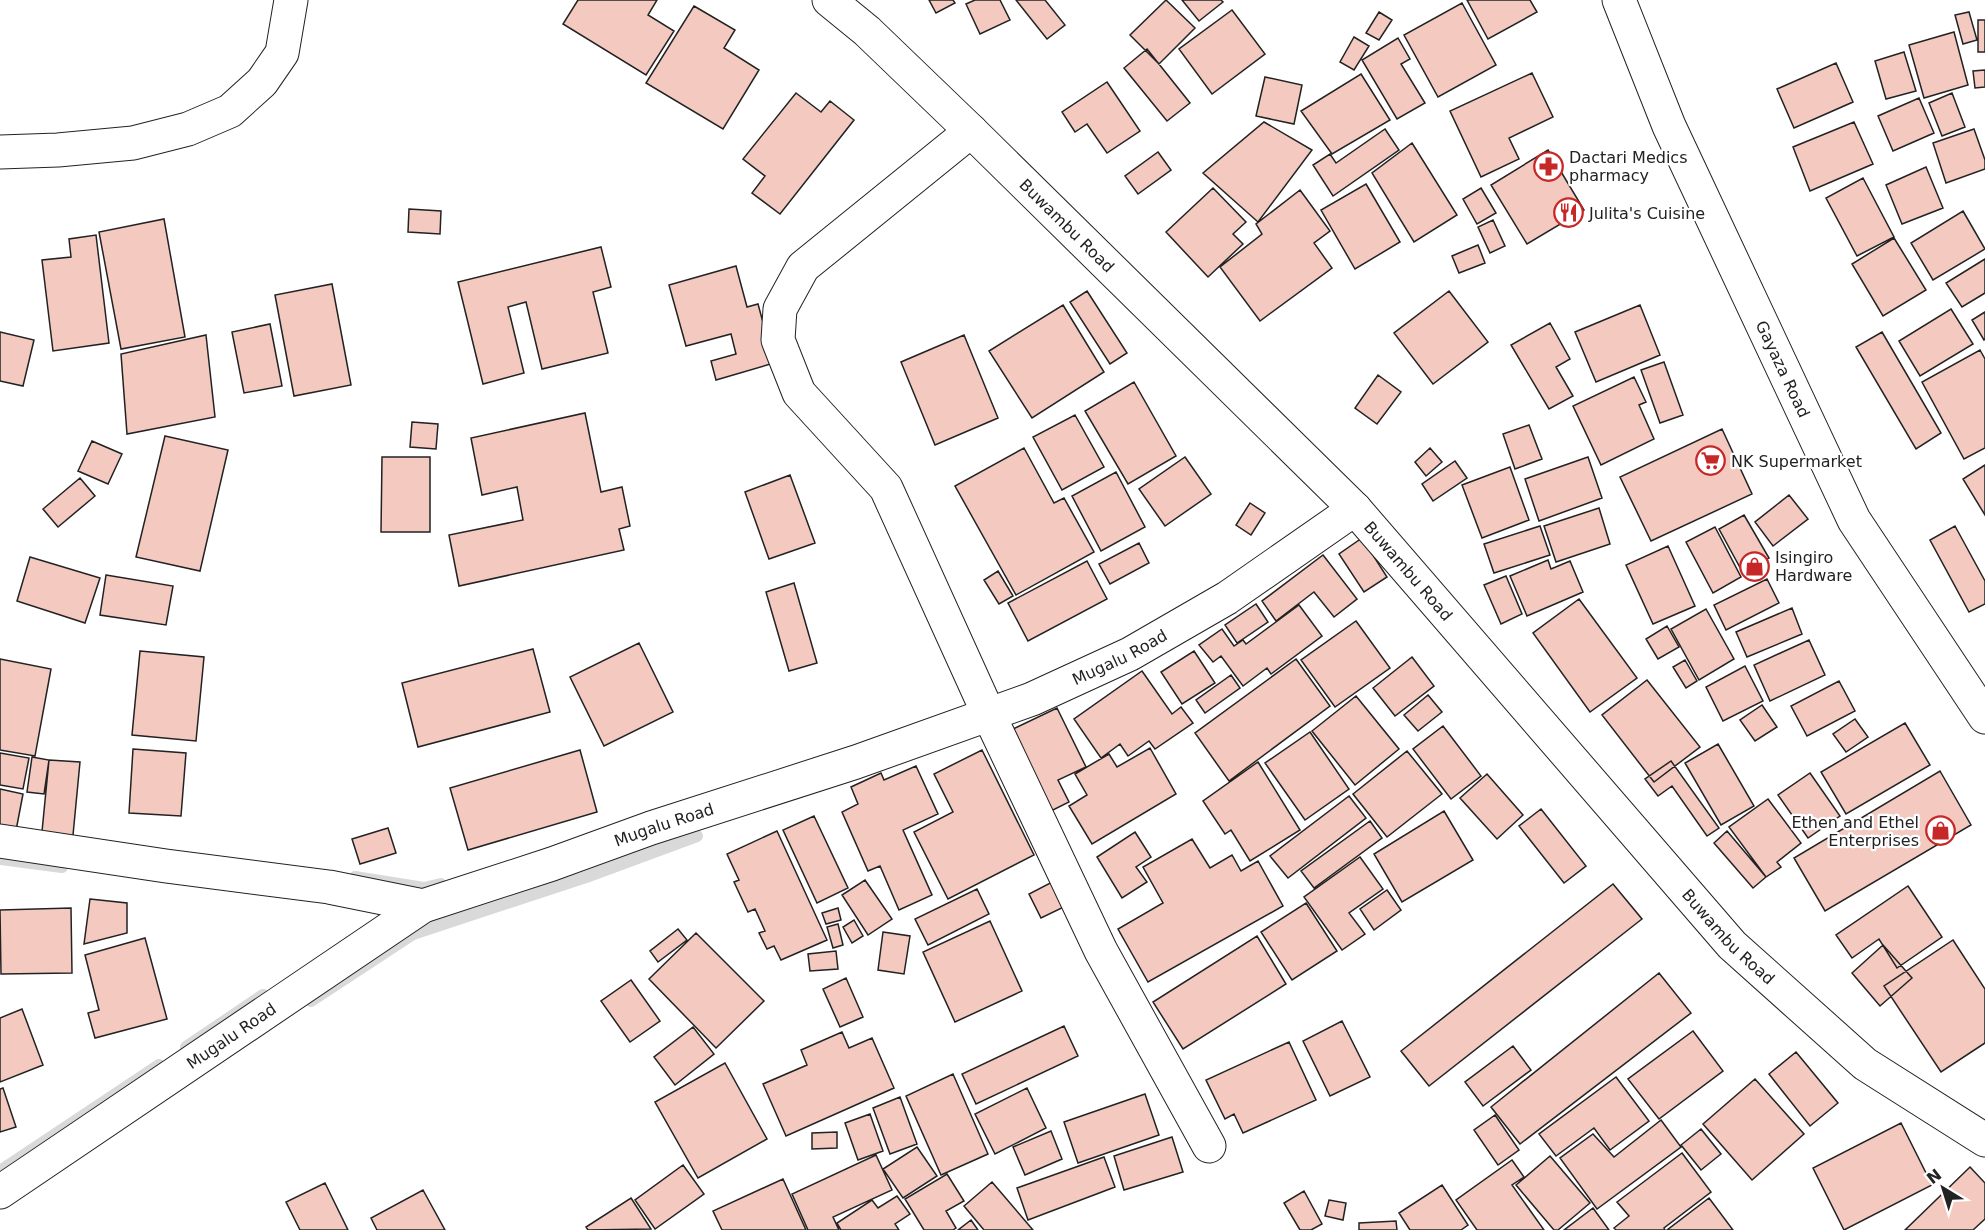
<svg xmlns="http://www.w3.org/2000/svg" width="1985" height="1230" viewBox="0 0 1985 1230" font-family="'DejaVu Sans',sans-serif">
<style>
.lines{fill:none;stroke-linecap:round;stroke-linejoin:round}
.stream{stroke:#d9d9d9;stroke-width:12}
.building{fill:#f3c9c0;stroke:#222;stroke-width:1.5}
.street-casing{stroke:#222;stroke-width:35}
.secondary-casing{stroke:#222;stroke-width:35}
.primary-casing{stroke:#222;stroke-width:35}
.street{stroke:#fff;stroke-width:33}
.secondary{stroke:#fff;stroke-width:33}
.primary{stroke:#fff;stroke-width:33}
.labels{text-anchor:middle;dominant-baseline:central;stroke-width:4.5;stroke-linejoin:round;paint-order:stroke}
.poi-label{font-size:16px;fill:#222;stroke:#fff;text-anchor:start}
.street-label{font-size:16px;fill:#222;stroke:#fff}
</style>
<rect width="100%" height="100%" fill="#fff"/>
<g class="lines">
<path class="stream" d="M0 859 62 867
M355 877 424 888 441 884
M311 1001 413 934 586 877 697 836
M186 1047 263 995
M0 1171 159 1065"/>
</g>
<path class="building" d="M578 0H657L648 15 674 31 646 75 563 24Z
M929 0H953L955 3 936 13Z
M975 0H1000L1010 20 980 34 966 4Z
M1016 0H1045L1065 25 1047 39Z
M1166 0 1195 28 1159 64 1130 35Z
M1182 0H1221L1223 2 1199 21Z
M1467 0H1530L1537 12 1488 39Z
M1462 3 1496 65 1438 97 1404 35Z
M694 6 735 30 724 48 759 70 723 129 646 83Z
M1232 10 1265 54 1212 94 1179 49Z
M1379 12 1392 20 1379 40 1366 33Z
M1969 12 1977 40 1963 44 1955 15Z
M1978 20H1985V52H1978Z
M1954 32 1968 85 1924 98 1909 45Z
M1354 37 1369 46 1354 70 1340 62Z
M1398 38 1410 59 1401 64 1425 103 1397 119 1362 60Z
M1147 49 1190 103 1167 121 1124 68Z
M1904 52 1916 91 1886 99 1875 61Z
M1836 63 1853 102 1794 128 1777 89Z
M1985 70V87L1975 88 1973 71Z
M1532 73 1553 117 1509 138 1519 159 1481 177 1450 111Z
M1361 74 1390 120 1332 154 1301 111Z
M1265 77 1302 85 1294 124 1256 116Z
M1107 82 1140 131 1107 153 1087 124 1075 132 1062 112Z
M796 93 821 112 830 101 854 120 780 214 752 193 765 176 743 159Z
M1952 93 1965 127 1942 136 1929 103Z
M1919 98 1934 133 1893 151 1878 116Z
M1264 122 1312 150 1258 222 1203 173Z
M1854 122 1873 164 1810 191 1793 147Z
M1385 129 1399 150 1333 196 1313 165 1330 154 1336 163Z
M1974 129 1985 160V169L1946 183 1933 143Z
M1412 143 1457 215 1414 242 1372 173Z
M1548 150 1584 210 1527 244 1491 185Z
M1158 152 1171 170 1138 194 1125 176Z
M1926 167 1943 208 1902 224 1886 185Z
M1863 178 1894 237 1857 256 1826 198Z
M1366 184 1400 242 1355 269 1321 210Z
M1213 188 1246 222 1233 234 1243 244 1208 277 1166 232Z
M1481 188 1496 213 1477 224 1463 199Z
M1300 190 1330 231 1314 243 1332 268 1260 321 1220 267 1262 234 1256 224Z
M409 209 441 211 440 234 408 232Z
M1963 211 1985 249 1933 280 1911 243Z
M164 219 185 337 121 349 99 232Z
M1493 220 1505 246 1490 253 1478 227Z
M96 235 109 343 53 351 42 260 71 257 69 239Z
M1894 238 1926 290 1883 316 1852 264Z
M1478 245 1485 263 1459 273 1452 256Z
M601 247 611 287 593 292 608 353 542 369 526 302 508 307 524 373 483 384 458 282Z
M1985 259V293L1962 307 1946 283Z
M736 266 747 307 758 304 774 363 716 380 711 361 736 354 731 334 686 346 669 285Z
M332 284 351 385 294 396 275 295Z
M1087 291 1127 353 1110 364 1070 302Z
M1449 291 1488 342 1433 384 1394 333Z
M1063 305 1104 372 1032 418 989 351Z
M1640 305 1660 355 1596 382 1575 332Z
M1951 309 1973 344 1920 376 1899 341Z
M1985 312V339L1984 340 1972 320Z
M1550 323 1570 359 1556 367 1573 396 1549 409 1511 345Z
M270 324 282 386 244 393 232 332Z
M0 332 34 340 23 386 0 381Z
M1882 332 1941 433 1916 449 1856 347Z
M206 335 215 417 127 434 121 354Z
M964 335 998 418 935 445 901 362Z
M1980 350 1985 359V448L1964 459 1922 382Z
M1664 362 1683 415 1660 423 1641 370Z
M1378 375 1401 392 1377 424 1355 408Z
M1634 377 1646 402 1639 405 1654 439 1601 465 1573 406Z
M1134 382 1176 456 1128 484 1085 411Z
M585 413 601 492 622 487 630 526 619 529 624 550 459 586 449 535 523 520 517 487 482 495 471 438Z
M1075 415 1104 467 1062 490 1033 437Z
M412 422 438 424 436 449 410 447Z
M1529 425 1542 459 1515 469 1503 434Z
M1722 429 1752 494 1651 541 1620 477Z
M165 436 228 450 200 571 136 557Z
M92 441 122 454 108 484 78 471Z
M1024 448 1054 503 1064 498 1094 552 1016 595 955 486Z
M1430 448 1442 462 1426 476 1415 462Z
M382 457H430V532H381Z
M1185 457 1211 494 1165 526 1139 489Z
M1588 457 1602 498 1539 521 1525 479Z
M1455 461 1467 478 1433 501 1422 484Z
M1985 465V515L1963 479Z
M1510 467 1529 520 1482 538 1462 485Z
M1116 472 1145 527 1101 551 1072 496Z
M790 475 815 543 769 559 745 492Z
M80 478 95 496 58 527 43 509Z
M1789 495 1808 519 1773 546 1755 522Z
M1250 503 1265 513 1251 535 1236 525Z
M1599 508 1610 544 1556 562 1544 526Z
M1744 515 1769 558 1743 573 1719 529Z
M1540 526 1550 555 1494 573 1484 544Z
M1955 526 1985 581V604L1969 612 1930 540Z
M1715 527 1741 577 1713 593 1686 542Z
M1362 538 1387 577 1364 592 1339 554Z
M1139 543 1149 563 1110 584 1099 564Z
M1668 546 1695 606 1653 624 1626 565Z
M1323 555 1357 599 1334 617 1314 592 1276 621 1262 601Z
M30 557 100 578 85 623 17 601Z
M1548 560 1551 569 1570 561 1583 592 1527 616 1510 576Z
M1087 561 1107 599 1028 641 1008 603Z
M998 571 1013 596 999 604 984 580Z
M106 575 173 586 166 625 100 615Z
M1506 576 1522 614 1501 624 1484 585Z
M1767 579 1779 603 1726 630 1714 605Z
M794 583 817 663 789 671 766 592Z
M1579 599 1637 678 1590 712 1533 633Z
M1256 604 1268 622 1237 643 1225 625Z
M1299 605 1322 636 1271 674 1267 668 1243 686 1221 656 1213 662 1199 645 1222 629 1234 646 1243 640 1246 644Z
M1792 608 1802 634 1747 657 1736 632Z
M1706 609 1734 659 1699 680 1671 629Z
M1356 621 1390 668 1335 707 1301 660Z
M1667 626 1679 647 1658 659 1646 639Z
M1809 640 1825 675 1770 701 1754 665Z
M639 643 673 712 604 746 570 677Z
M533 649 550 712 418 747 402 683Z
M140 651 204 657 196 741 132 735Z
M1194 651 1215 683 1182 704 1161 672Z
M1412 657 1434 686 1395 716 1373 688Z
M0 659 51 669 35 756 0 750Z
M1296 659 1330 706 1229 781 1195 733Z
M1685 660 1697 681 1686 688 1673 667Z
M1745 666 1763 701 1723 721 1706 687Z
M1142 671 1172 714 1181 707 1193 723 1155 749 1149 741 1128 756 1120 744 1101 758 1074 719Z
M1231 675 1240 688 1205 713 1196 700Z
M1647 680 1700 747 1654 782 1602 715Z
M1839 681 1855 711 1807 736 1791 706Z
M1428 695 1442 712 1418 731 1404 715Z
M1356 696 1399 749 1355 785 1312 731Z
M1762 705 1777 727 1755 741 1740 720Z
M1057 708 1086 767 1058 780 1069 802 1049 812 1009 731Z
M1855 719 1868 737 1846 752 1833 734Z
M1905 723 1930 765 1846 814 1821 772Z
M1443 726 1481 776 1451 799 1413 749Z
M1310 732 1349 789 1305 820 1265 763Z
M1718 744 1754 806 1721 825 1685 763Z
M1150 748 1176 794 1092 844 1069 806 1087 795 1075 774 1109 754 1117 767Z
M133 749 186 753 181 816 129 813Z
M580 750 597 812 468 850 450 788Z
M982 750 1034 855 948 899 914 832 953 812 934 774Z
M1407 751 1442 794 1387 837 1353 794Z
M0 753 29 758 23 789 0 785Z
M32 757 49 760 44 794 27 792Z
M49 760 80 762 71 856 40 852Z
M1671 761 1719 828 1707 836 1672 786 1658 796 1645 779Z
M1258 762 1300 830 1250 861 1231 830 1225 834 1203 801Z
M916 766 938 814 903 830 932 895 899 910 880 866 868 871 842 812 858 804 851 787 881 773 884 780Z
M1940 771 1971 825 1825 911 1794 858Z
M1810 773 1840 816 1808 838 1778 795Z
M1487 774 1523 815 1497 839 1460 798Z
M0 789 23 794 14 841 0 838Z
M1349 796 1366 818 1288 878 1270 856Z
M1768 799 1801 843 1777 862 1781 867 1766 877 1729 827Z
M1541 809 1586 866 1564 883 1519 826Z
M1444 811 1473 860 1402 902 1374 854Z
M814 816 848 888 817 903 783 830Z
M1370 821 1382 838 1314 888 1301 871Z
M388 828 396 853 360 864 352 839Z
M777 831 827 940 781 960 774 946 767 949 759 933 765 931 755 909 748 912 734 882 739 880 727 854Z
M1727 831 1766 877 1753 888 1714 843Z
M1135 832 1151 857 1136 867 1147 882 1122 898 1097 857Z
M1192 839 1210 868 1232 855 1241 871 1258 861 1283 906 1148 982 1118 929 1163 903 1143 867Z
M1360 857 1383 889 1349 913 1365 934 1342 950 1304 897Z
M865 880 892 919 868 935 842 895Z
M1056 880 1068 905 1041 918 1029 894Z
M1613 884 1642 919 1429 1086 1401 1051Z
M1908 886 1942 937 1897 968 1879 939 1852 958 1836 935Z
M977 889 989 914 928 945 915 919Z
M1387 890 1401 910 1374 930 1360 909Z
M90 899 127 903V933L84 944Z
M1306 903 1337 951 1292 980 1261 932Z
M71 908 72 973 1 974 0 910Z
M838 908 841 920 826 924 822 913Z
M854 920 863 936 852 943 843 927Z
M990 921 1022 991 955 1022 923 952Z
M838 924 843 945 833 948 827 927Z
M678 929 687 940 658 962 650 951Z
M883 932 910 936 904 974 878 970Z
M696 933 764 1001 716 1048 649 979Z
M1257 936 1286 984 1183 1049 1153 1002Z
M145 938 167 1019 95 1038 88 1013 99 1010 85 955Z
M1953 940 1985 989V1043L1941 1072 1884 986Z
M1883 945 1912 978 1880 1006 1852 973Z
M836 951 838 969 810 971 808 954Z
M1659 973 1691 1013 1520 1144 1491 1107Z
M846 978 863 1017 840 1027 823 989Z
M631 980 660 1021 630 1042 601 1001Z
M22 1009 43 1065 0 1082V1018Z
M1342 1021 1370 1077 1330 1096 1303 1041Z
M1064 1026 1078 1056 976 1104 962 1074Z
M693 1027 714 1054 675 1085 654 1057Z
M1693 1031 1723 1071 1659 1119 1628 1079Z
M842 1032 849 1048 872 1038 894 1088 786 1136 763 1084 807 1065 801 1050Z
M1289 1042 1316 1100 1243 1133 1234 1114 1225 1119 1206 1080Z
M1513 1046 1531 1070 1483 1106 1465 1082Z
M1796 1052 1838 1103 1810 1126 1769 1074Z
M725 1063 767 1139 698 1178 655 1102Z
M953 1074 988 1154 941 1175 906 1096Z
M1616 1077 1649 1121 1610 1150 1594 1128 1556 1156 1539 1134Z
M1755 1079 1804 1134 1752 1180 1703 1124Z
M3 1088 16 1127 0 1132V1089Z
M1027 1088 1046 1128 995 1154 975 1114Z
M1145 1094 1159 1135 1078 1163 1064 1122Z
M900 1097 917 1144 890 1154 873 1108Z
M870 1114 883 1151 858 1160 845 1123Z
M1495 1115 1519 1150 1498 1165 1474 1130Z
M1661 1120 1681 1147 1597 1209 1560 1158 1593 1134 1614 1157Z
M1901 1123 1932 1185 1844 1230 1813 1168Z
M1701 1129 1721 1154 1701 1170 1681 1145Z
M1051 1131 1062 1159 1025 1175 1013 1147Z
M837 1132V1148L812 1149V1133Z
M1172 1137 1183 1172 1124 1190 1114 1156Z
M917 1147 937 1176 903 1198 883 1169Z
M1682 1153 1711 1192 1664 1228 1665 1230H1616L1614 1228 1629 1216 1617 1202Z
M876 1155 892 1190 833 1217 839 1230H808L792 1194Z
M1550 1156 1590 1203 1558 1230H1554L1516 1185Z
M1104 1157 1115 1187 1028 1220 1017 1188Z
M1512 1160 1524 1177 1512 1185 1544 1230H1477L1456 1200Z
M683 1165 704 1194 655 1229 635 1200Z
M1970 1167 1985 1183V1219L1973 1230H1905Z
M947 1174 964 1201 946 1211 956 1228 953 1230H924L905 1199Z
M783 1179 806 1230H722L713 1211Z
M992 1182 1033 1230H984L964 1206Z
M325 1183 348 1230H300L286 1202Z
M1442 1185 1468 1225 1461 1230H1410L1399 1213Z
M423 1190 445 1230H377L371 1218Z
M1304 1191 1322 1224 1311 1230H1300L1284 1203Z
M897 1196 910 1214 895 1224 899 1230H841L837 1223 872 1200 878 1208Z
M631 1198 651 1229 588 1230 586 1227Z
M1709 1198 1733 1230H1667Z
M1329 1200 1346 1203 1343 1220 1325 1216Z
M1593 1208 1609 1230H1564Z
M971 1220 978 1230H958Z
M1396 1221 1397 1230H1359V1223Z"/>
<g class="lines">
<defs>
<g id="street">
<path d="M971 131 803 267 780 309 778 340 799 393 886 488 989 715 1101 951 1209 1146"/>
<path d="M0 152 58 150 133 143 188 129 230 111 262 82 282 53 291 0"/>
<path d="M0 841 166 866 329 887 423 906"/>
<path id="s1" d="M0 1192 423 906 552 864 651 828 856 762 1032 699 1130 654 1227 598 1355 509"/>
</g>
<g id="secondary">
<path id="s2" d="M829 0 867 31 971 131 1355 509 1732 945 1865 1064 1985 1140"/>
</g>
<g id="primary">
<path id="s3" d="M1619 0 1669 126 1854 520 1985 717"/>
</g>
</defs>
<use href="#street" class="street-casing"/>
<use href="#secondary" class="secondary-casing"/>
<use href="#primary" class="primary-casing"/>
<use href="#street" class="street"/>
<use href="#secondary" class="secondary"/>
<use href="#primary" class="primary"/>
</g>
<defs>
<symbol id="pharmacy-ring" viewBox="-11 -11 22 22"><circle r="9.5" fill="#fff" stroke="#c62828" stroke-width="1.5"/><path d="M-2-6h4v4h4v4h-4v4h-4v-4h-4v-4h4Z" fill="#c62828"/></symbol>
<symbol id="restaurant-ring" viewBox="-11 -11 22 22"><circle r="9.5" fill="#fff" stroke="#c62828" stroke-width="1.5"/><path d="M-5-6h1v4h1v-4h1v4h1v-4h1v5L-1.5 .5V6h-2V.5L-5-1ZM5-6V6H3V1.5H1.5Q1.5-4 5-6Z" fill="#c62828"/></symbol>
<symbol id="supermarket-ring" viewBox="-11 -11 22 22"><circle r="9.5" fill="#fff" stroke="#c62828" stroke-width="1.5"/><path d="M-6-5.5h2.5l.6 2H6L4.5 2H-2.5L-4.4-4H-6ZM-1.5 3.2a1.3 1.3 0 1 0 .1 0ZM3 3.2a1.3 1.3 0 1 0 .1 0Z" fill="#c62828"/></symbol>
<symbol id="shop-ring" viewBox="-11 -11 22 22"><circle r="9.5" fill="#fff" stroke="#c62828" stroke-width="1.5"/><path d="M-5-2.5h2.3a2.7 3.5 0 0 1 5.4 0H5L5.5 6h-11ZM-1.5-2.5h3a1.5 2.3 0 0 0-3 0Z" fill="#c62828"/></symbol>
</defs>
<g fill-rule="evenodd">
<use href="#pharmacy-ring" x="1532" y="150" width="33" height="33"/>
<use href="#restaurant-ring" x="1552" y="196" width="33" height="33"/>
<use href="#supermarket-ring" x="1694" y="444" width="33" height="33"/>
<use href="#shop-ring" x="1738" y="550" width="33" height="33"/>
<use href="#shop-ring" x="1924" y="814" width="33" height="33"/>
</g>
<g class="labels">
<g class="poi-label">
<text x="1569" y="157">Dactari Medics<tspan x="1569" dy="18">pharmacy</tspan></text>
<text x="1589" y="213">Julita's Cuisine</text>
<text x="1731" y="461">NK Supermarket</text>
<text x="1775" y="557">Isingiro<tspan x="1775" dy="18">Hardware</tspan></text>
<text x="1919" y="822" text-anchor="end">Ethen and Ethel<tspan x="1919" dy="18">Enterprises</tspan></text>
</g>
<g class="street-label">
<text stroke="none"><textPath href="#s2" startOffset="328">Buwambu Road</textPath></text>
<text stroke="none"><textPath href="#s3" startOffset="404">Gayaza Road</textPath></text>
<text stroke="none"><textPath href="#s2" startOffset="814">Buwambu Road</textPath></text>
<text stroke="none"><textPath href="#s1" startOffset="1251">Mugalu Road</textPath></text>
<text stroke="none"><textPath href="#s1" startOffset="765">Mugalu Road</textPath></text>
<text stroke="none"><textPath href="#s2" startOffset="1300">Buwambu Road</textPath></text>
<text stroke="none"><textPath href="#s1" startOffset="279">Mugalu Road</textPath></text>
</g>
</g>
<g transform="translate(1943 1188) rotate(322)" stroke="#ffffff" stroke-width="4.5" paint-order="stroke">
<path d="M0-4.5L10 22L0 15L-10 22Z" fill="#222222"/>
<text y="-9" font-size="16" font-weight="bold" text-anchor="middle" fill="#222222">N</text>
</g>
</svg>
